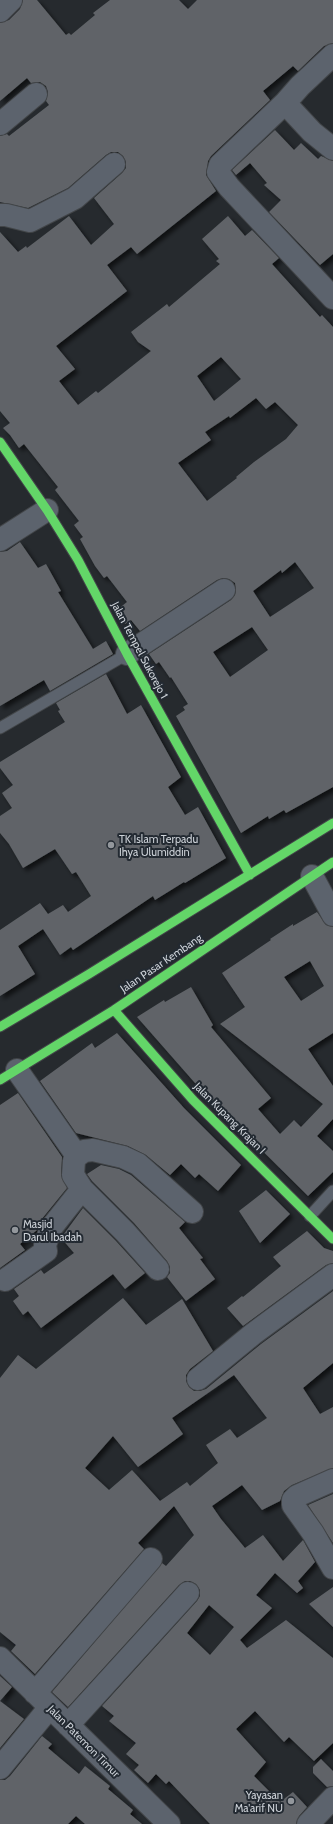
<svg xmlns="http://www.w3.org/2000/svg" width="333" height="1824" viewBox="0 0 333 1824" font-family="Cabin,sans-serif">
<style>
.building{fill:#606468;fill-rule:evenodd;filter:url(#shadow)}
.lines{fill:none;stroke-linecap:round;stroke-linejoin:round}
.lane-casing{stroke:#424548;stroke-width:13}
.street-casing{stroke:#424548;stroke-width:24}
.fast-casing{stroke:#424548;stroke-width:11}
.lane{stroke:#5c636d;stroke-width:11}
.street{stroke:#5c636d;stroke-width:22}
.fast{stroke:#63d668;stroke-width:9}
.poi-dot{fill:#93979c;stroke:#232a32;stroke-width:1.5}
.labels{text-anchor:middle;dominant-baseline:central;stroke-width:4;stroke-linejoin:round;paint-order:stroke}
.street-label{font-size:11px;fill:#cdd2d8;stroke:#232a32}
.poi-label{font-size:11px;fill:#cdd2d8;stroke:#232a32;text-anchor:start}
</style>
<defs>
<filter id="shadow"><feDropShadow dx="3.5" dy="3.5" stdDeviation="2" flood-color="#0009"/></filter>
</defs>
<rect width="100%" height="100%" fill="#262a2e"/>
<path class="building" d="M23 0H37L66 35 69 33 71 35 95 15 93 13 110 0H179L188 9 197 0H333V43L324 46 298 71 293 66 263 91 270 100 211 156 208 161 206 175 216 191 137 254 131 247 107 265 127 291 56 346 75 369 59 381 78 405 96 391 98 393 151 351 138 342 131 332 167 304 169 307 220 264 216 261 219 259 202 239 228 216 245 236 252 230 279 258 272 264 320 317 322 315 333 327V787L286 813 284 810 269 819 268 816 241 833 176 716 185 710 183 707 188 704 171 677 170 678 159 662 156 664 149 654 231 600 235 595 236 590 235 583 229 579 223 578 217 580 140 631 131 620 125 624 118 609 127 602 107 576 104 578 95 566 80 539 83 537 74 525 79 521 55 490 58 487 24 444 19 448 10 435 3 428 10 423 0 411V232L18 252 26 246 27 248 69 216 91 245 114 224 94 198 122 173 126 168V162L123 156 118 152H111L106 155 68 188 28 208 0 202V136L7 134 9 136 49 105 46 101 48 92 46 86 40 82 31 83 27 78 0 101V23L9 20 20 9ZM221 357 241 379 214 401 197 376ZM256 398 266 409 275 402 298 425 286 439 254 462 236 477 237 478 207 501 178 463 211 440 205 432 229 416 230 418ZM295 562 314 588 270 617 253 591 281 570 282 573ZM252 627 268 650 230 677 213 652Z
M275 130 294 150 301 143 318 159 321 156 333 161V254L320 265 269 212 281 200 264 185 267 183 250 163 236 175 232 170Z
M20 542 38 568 46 564 61 591 58 592 93 649 106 641 113 654 50 691 44 680 0 706V552L7 551Z
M106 674 127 714 141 705 181 777 168 787 185 815 198 807 226 858 185 883 184 882 155 900 153 896 73 950 71 947 60 955 43 929 18 946 35 974 0 996V930L40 903 48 914 63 905 68 912 91 896 76 872 72 874 55 849 23 868 9 844 0 833V816L12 808 2 793 13 785 0 768V762L65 722 58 711 60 710 56 703Z
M317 912 326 925 333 927V1033L308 1049 333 1086V1119L317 1136 333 1151V1172L308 1196 202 1091 137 1017 164 1000 165 1002 191 987 213 1025 211 1027 271 1098 258 1109 280 1134 294 1120 301 1127 323 1104 220 1024 245 1007 222 973 271 940 270 939 293 924V926ZM310 961 324 986 301 1001 284 977Z
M117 1033 184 1108 241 1165 218 1191 199 1174 195 1178 181 1164 170 1175 146 1155 128 1146 76 1133 40 1081 92 1043 95 1048Z
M18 1093 62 1157 61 1175 67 1188 41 1220 37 1230 20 1244 25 1250 0 1268V1105Z
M101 1165 119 1169 131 1175 185 1222 179 1228 203 1258 200 1259 215 1279 186 1301 167 1277 170 1273V1267L167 1261 134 1223 92 1181 87 1174Z
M266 1190 290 1214 260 1243 239 1211Z
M83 1208 116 1241 145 1273 125 1289 113 1274 41 1328 28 1311 23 1315 13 1301 19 1296 14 1289 41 1270 44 1274 74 1253 61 1238Z
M307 1231 324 1248 333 1251V1263L326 1265 243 1326 227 1308 242 1296 243 1297 281 1266 273 1257Z
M333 1291V1363L303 1388 320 1414 333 1407V1468L292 1485 284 1491 280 1501 262 1510 242 1485 212 1506 221 1519 245 1548 263 1535 283 1561 303 1540 315 1562 298 1581 303 1588 297 1593 275 1573 256 1595 272 1608 240 1640 247 1648 286 1620 333 1658V1743L314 1761 289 1737 284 1742 255 1711 236 1729 266 1762 254 1776 280 1802 293 1792 307 1807 299 1816 296 1824H210L169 1781 166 1784 156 1774 148 1783 134 1770 139 1765 126 1754 136 1743 109 1721 114 1716 102 1706 197 1601 200 1596V1590L196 1584 190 1581H185L179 1585 68 1707 52 1692 162 1563 166 1566 194 1535 174 1506 138 1543 144 1549 35 1674 11 1651 16 1645 0 1632V1378L18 1355 36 1369 123 1298 146 1325 182 1299 213 1351 190 1369 186 1375V1381L189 1387 194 1391H200L206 1389 261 1344ZM234 1375 267 1418 237 1438 230 1429 206 1445 218 1463 190 1486 187 1482 160 1501 132 1470 109 1490 85 1468 113 1436 138 1467 183 1434 172 1418ZM209 1605 234 1627 210 1655 187 1633Z
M333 1494V1543L308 1505Z
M333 1587V1627L309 1604Z
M0 1676 12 1687 0 1701 24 1719 0 1748Z
M42 1736 52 1744 48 1748 79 1774 85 1766 110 1786 108 1789 133 1810 130 1814 142 1824H85L76 1816 68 1824H0V1780H5L10 1776Z
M321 1759 333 1771V1786L327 1787 313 1773V1767Z"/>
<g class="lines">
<defs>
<path id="lane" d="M0 728 127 654
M310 1216 333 1191"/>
<path id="street" d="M0 11 11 0
M333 55 300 86 285 103 312 132 333 149
M285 103 220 165 218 172 229 187 333 298
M0 124 36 94
M0 215H6L30 221 75 198 114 164
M0 540 47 510
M127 654 224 590
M312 876 333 915
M17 1070 77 1156
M158 1269 125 1232 82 1189 73 1175 74 1161 77 1156 84 1151 93 1150 123 1157 138 1164 192 1212
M5 1280 46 1251 45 1245 51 1228 82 1189
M198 1379 253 1334 333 1275
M333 1480 297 1496 293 1500V1505L313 1533 333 1568
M0 1658 169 1824
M35 1693 151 1559
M68 1725 188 1593
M0 1768 50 1707
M308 1824 333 1798"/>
<path id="fast" d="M0 442 47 510 78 560 127 654 250 875
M114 1010 193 1100 333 1239
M0 1027 89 974 333 823
M0 1080 114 1010 333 862"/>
</defs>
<use href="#lane" class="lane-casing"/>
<use href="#street" class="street-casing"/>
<use href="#fast" class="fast-casing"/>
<use href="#lane" class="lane"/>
<use href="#street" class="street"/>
<use href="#fast" class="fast"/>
</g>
<g class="poi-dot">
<circle cx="111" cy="845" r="4"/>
<circle cx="15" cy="1230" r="4"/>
<circle cx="291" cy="1801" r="4"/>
</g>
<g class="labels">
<g class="street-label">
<text transform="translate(140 650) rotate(62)">Jalan Tempel Sukorejo 1</text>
<text transform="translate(161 963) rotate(-34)">Jalan Pasar Kembang</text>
<text transform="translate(230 1118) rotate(45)">Jalan Kupang Krajan I</text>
<text transform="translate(84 1741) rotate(45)">Jalan Patemon Timur</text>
</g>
<g class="poi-label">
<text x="119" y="839">TK Islam Terpadu<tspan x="119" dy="13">Ihya Ulumiddin</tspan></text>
<text x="23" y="1224">Masjid<tspan x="23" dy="13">Darul Ibadah</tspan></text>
<text x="283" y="1795" text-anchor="end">Yayasan<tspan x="283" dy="13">Ma'arif NU</tspan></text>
</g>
</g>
</svg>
